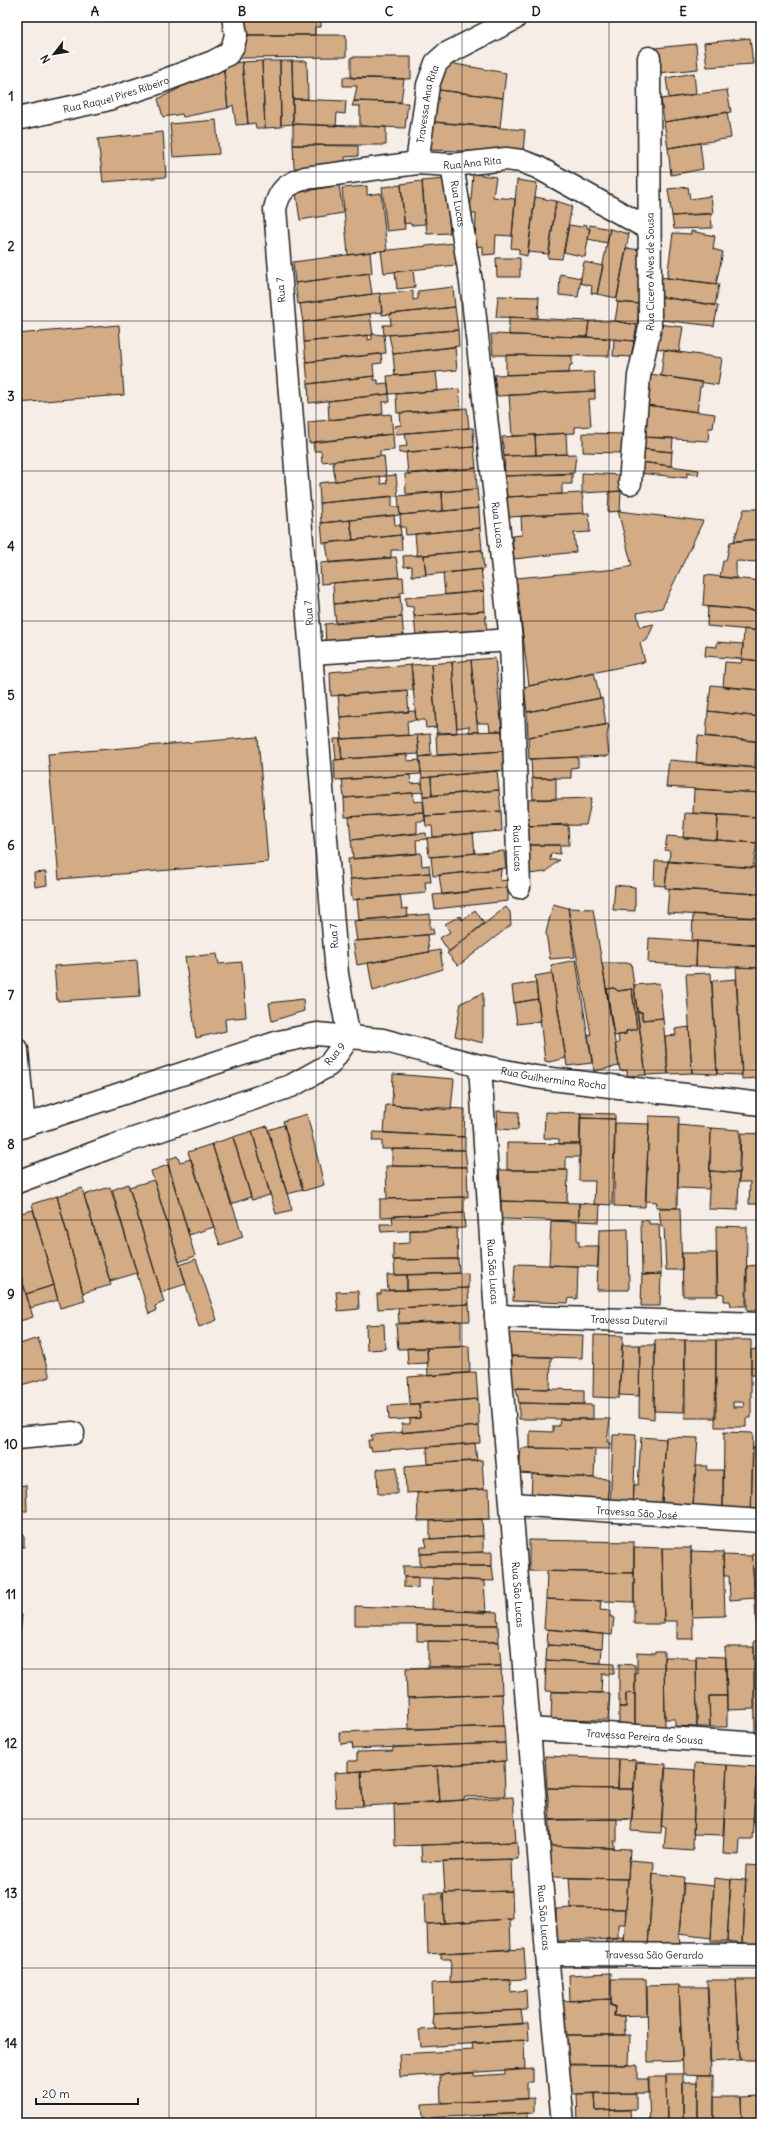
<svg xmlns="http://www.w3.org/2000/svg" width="778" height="2140" viewBox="0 0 778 2140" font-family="Delius,sans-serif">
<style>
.building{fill:#d3ab84;stroke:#1c1c1c;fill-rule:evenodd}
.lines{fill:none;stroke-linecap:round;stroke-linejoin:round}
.minor-casing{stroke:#1c1c1c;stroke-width:25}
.minor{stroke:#fff;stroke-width:22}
.grid{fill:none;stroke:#1c1c1c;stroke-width:1;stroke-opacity:0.55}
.labels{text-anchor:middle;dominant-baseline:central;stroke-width:3.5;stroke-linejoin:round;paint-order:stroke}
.street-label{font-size:10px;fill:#1c1c1c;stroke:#fff}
.neatline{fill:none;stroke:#1c1c1c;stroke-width:1.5}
.grid-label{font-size:13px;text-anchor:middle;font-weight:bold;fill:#1c1c1c}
</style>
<rect width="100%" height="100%" fill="#f6eee6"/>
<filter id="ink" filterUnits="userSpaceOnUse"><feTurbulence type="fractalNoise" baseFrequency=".025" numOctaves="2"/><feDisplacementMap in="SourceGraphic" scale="8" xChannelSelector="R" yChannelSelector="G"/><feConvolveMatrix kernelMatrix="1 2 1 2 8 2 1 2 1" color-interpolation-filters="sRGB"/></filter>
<g filter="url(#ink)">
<path class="building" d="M239 17H321V27H315V35H239Z
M239 35H346V57L240 58Z
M750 38 753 64 707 67 704 43Z
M696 44 698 69 658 73 654 48Z
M351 57H411V79L351 78Z
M262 61 265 128H256L255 123 248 124 242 62Z
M262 61H280L281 127 265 128Z
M280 61H292L293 124 281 125Z
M292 61H307L308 99H293Z
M242 62 248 124 236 125 233 105 228 108 223 64Z
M443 62 506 73 503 98 439 90Z
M224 70 228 108 183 117 182 114 163 117 158 99 180 88V82L207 72Z
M694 73 696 94 669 98 666 78Z
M343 77 404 79 401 102 354 101 357 86H343Z
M439 90 503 98 500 127 434 122Z
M727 90 731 112 664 122 661 99Z
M293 99 346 101 345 114 337 113 336 126 293 124Z
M354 101 408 103 405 128 360 126V106H352Z
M727 112 731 138 668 148 664 122Z
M216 120 219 154 173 157 170 124Z
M431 122 525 130 523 153 430 150Z
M293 124 386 127V145H293Z
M163 132 166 177 103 182 98 139Z
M700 143 703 169 671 175 668 148Z
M293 145 358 146V156L345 157 346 168H294Z
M473 174 496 177 493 197 515 199 512 236 496 235 495 254 483 255V246L475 247 476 214H470Z
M446 179 450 233 427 234 422 181Z
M517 180 537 183 527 256 519 254V249L511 248Z
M422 181 425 224 411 225 410 223 404 224 401 184Z
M339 185 343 213 300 220 296 193Z
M401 185 405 229 387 231 382 187Z
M367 186V195L381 193 387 250 348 255 342 188Z
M688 187 690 199 711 196 713 213 672 216 668 189Z
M535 197 556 201 549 254 528 252Z
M556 201 572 206 562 259 548 258Z
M711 214 712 228 674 229 672 216Z
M583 224 587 225V228L590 229 585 257 564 252 569 225 582 227Z
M590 225 610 229 607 243 588 239Z
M610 229 629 234 617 298 597 294Z
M691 231 715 236 713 249 723 252 716 284 667 278 673 233 691 234Z
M454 243 456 265 384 273 381 251Z
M626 248 648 251 640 304 616 302Z
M370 252 372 273 295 283 293 262Z
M496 258H520V277H497Z
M584 262 603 266 597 294 591 293 592 286 580 283Z
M413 270 415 287 397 289 395 272Z
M369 273 372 294 298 304 295 283Z
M560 274 581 278 578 297 559 295Z
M659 277 719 284 715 305 656 296Z
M453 287 455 307 382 315 380 294 413 291V300L418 299V291Z
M380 293 382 312 303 322 300 304Z
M498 296 539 297 538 318 496 317Z
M656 296 718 306 714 326 653 319Z
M618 302 640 304 637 325 615 321Z
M455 307 458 330 384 335 383 325H391L390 314Z
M370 314 373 335 304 342 303 322Z
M509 317 589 321 587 337 509 335Z
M589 321H615L637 325 634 341 587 337Z
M658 324 683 327 679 352 655 348Z
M119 325 124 395 17 403V334Z
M458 330 459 346 393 354 389 335Z
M372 334 384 335 386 353 306 362 304 342 368 335V340L372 339Z
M491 334 610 338 609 356 493 355Z
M614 339 634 341 631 357 613 356Z
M455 347 457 370 395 376 393 354Z
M664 350 722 358 718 385 661 376Z
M381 354 382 363 373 364 374 376 308 384 306 362Z
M506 355 572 356V365H570L569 373 506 375Z
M436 372 438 391 389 394 387 376Z
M594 372 595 391 497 396 494 375Z
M650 374 702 382V387H700L697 412 646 405Z
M374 376V380H378V384L388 383 389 394 309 403 308 384Z
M459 389 461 409 397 413 396 394Z
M595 391V399H589L591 426 575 427V433L512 436 509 395Z
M389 394 390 402H382L383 414 329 420 328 401Z
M646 405 715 414 713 428H709L708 441 643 437Z
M467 408 469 428 396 434 395 426 401 425 400 413Z
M391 414 393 434 309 443 308 422Z
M469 428H473L474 447 399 453V447L407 446 405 433Z
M566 433 567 454 536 455 535 435Z
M583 433 623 434V453L583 452Z
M393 434 394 450 380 451V456L322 462 321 451H314L313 442Z
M535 435 536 455 504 456 502 437Z
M643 437 673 438 672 452 642 449Z
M474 447 476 468 408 474 406 452Z
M642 449 672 452 671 466 641 462Z
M576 454 574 473 505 476 504 456Z
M384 456 386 476 335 481 333 461Z
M641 462 699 470 698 475 687 473V478L639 473Z
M476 468 477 489 406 494 405 474Z
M582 473 622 475 621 491 582 493Z
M572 474V484H562V494L507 497 505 476Z
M396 475 398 496 320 503 319 483 380 476 381 484 387 483 386 476Z
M477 489 479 508 443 511 442 492Z
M621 491 620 511 608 512 609 492Z
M442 492 443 511 400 515 398 496Z
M582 493 584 513 508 517 507 497Z
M392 496V507H399L400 515 321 523 320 503Z
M479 508 480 528 406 535 405 527H401L400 515Z
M744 509H761V539L734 541Z
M618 511 703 521 662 608 637 613 640 627 654 624 647 640 640 643 645 662 529 686 516 578 618 569 632 566Z
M589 513 590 532 574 533 576 552 514 559 512 536 522 535 521 516Z
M394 515 395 525H400L401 535 353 540 350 520Z
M350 520 353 540 323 543 321 523Z
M480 528 482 550 417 556 415 534Z
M401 535 402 550H391V558L329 563 326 543Z
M761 539V562L736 561V579L720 577 723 561H726L730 542Z
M482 550 484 569 426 575 424 555Z
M424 555 426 575 412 576V566L404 567 403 556Z
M396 557 399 577 321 584 320 563Z
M481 569 484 591 445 595 443 573Z
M705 575 761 581V611L703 606Z
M403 577 404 592 400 593V597L334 604 333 583Z
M484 591 485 611 414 616 413 607 406 606 405 598Z
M400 597 402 617 336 624 334 604Z
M708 607 761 611V631L707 626Z
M485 611 487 633 416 638 414 616Z
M402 617 404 639 326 648 325 624Z
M744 629 761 631V661L742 659Z
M717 642 743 644 742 659 705 656 706 646 717 647Z
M495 658 502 731H490L489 723H477L471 660Z
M742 659 761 661V690L723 687 725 662 741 663Z
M471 660 477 723 478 732H469V726L457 728 452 662Z
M452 662 457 733 437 734 431 664Z
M431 664 436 727 426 728 425 720H416L411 665Z
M411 665 414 690 331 696 330 672Z
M594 672 600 698 527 712 524 687Z
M711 685 761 690V717L708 711Z
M407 690 409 712 340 717 338 695Z
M602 698 606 725 528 737 527 712Z
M415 711 416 720 407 721 408 735 342 739 340 717Z
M708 711 761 717V742L706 736Z
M609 724 607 736 609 756 529 759 528 737Z
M502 731 504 751 437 755 436 733Z
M430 734 431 755 419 757 417 735Z
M417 735 419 754 342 759 340 739Z
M698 736 756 741 755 768 696 763Z
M258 737 268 862 59 879 48 754Z
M334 739H340L342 759 336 760Z
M504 751 506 770 422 778 419 757Z
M407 754V761L420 760 421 774 335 780 334 760Z
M578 757V767L571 768V778H532L531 759Z
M669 760 761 768 760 793 666 787Z
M497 771 499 790 432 796 431 777Z
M410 775 411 784 422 783 423 792 344 798 342 780Z
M431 777 432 796H423L422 778Z
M532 778H556V799H533Z
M694 789 760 793 758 817 693 813Z
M499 790 501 811 425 816 423 796Z
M413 793 414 802 423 801 424 812 345 817 344 798Z
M592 798 586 825 526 826 525 800Z
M501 811 502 831 433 837 432 826H426L425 816Z
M424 812 425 821H417V833L351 840 349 817Z
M685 813 718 815 717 840 683 838Z
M718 815 758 817 757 843 717 840Z
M568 824 569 845H526V826Z
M426 833 427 839 416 840 417 854 353 859 351 840Z
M473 833 475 853 429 857 427 838Z
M667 836 757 843 753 868 669 862 670 851 665 850Z
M526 845H560V854L551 853 550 860H559L546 872 529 874V858H526Z
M504 851 506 868 433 876 431 857Z
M421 853 422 866 429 865 430 873 350 879 348 859Z
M655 861H668L665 886 654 885Z
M668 861 760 868 759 894 665 888Z
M501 869 500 881 507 880 508 887 442 895 439 875Z
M46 872 47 885 35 887 34 873Z
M430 873 431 882H425L426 893 352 900 350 879Z
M615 885 635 887V911L613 910Z
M508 887V901L435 909 433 895Z
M669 889 759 894 757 918 667 913Z
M400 895 402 909 407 908 408 916 359 920 357 899Z
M553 904 568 908 575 957 550 959 546 933Z
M506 907 510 912 511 925 458 966 447 953Z
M568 908 593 909 619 1066 594 1071 588 1035H591Z
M475 910 484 923 449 952 440 938 450 932 445 924 460 916 462 920Z
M430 914V929H433L434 934 357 941 354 921Z
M693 914 761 918 760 946 692 941Z
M427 935 429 952 357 965 353 941Z
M649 938 697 941 696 966 648 963Z
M697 941 761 945V968L696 966Z
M440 950 443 969 373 991 368 963Z
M217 954 219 964 242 962 246 1017 225 1019 226 1031 196 1038 185 957Z
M137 960 140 996 57 1001 54 966Z
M576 960 592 1063 567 1066 551 965Z
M602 963H631L646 1075 627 1076V1070L620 1071 615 1044 619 1043 618 1035 626 1034V1031L637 1029 632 989 618 991 614 988 607 989 612 1027Z
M736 967 761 968V1078L742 1079Z
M552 973 566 1058 549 1062 545 1061 535 976Z
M711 973 717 1074 692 1073 686 974Z
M736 979 742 1075 717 1074 712 981Z
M536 982 538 999 514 1003 512 986Z
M659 983 663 1018 642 1020V1012H637L634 985Z
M614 988 618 991 632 989 637 1029 626 1031V1034L614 1036 607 989Z
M483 993V1043L455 1036 461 1003Z
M303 999 304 1011 272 1021 269 1003Z
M538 999 541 1021 517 1024 514 1003Z
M637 1012H642V1020L663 1018 668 1074 646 1075Z
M689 1027 692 1073 668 1074 665 1036 676 1035 675 1029Z
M393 1074 454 1079 451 1110 392 1105Z
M386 1105 465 1109 464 1137 384 1133Z
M497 1111 519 1112 518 1130 498 1129Z
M545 1112 581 1113 580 1144H559V1139L544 1138Z
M581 1113 615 1114V1119L580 1118Z
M307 1114 324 1185 303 1191 283 1121Z
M649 1116 679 1117 677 1208 656 1207 657 1202 646 1201Z
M580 1118 615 1119 612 1205 594 1204 595 1181H579Z
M615 1123 649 1124 645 1207 614 1206Z
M284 1125 303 1190 287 1194 268 1130Z
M678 1125 711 1128 709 1189 678 1188Z
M267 1126 292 1210 276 1214 252 1131Z
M711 1128 740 1130 739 1173 710 1171Z
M252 1131 270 1195 252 1200 233 1137Z
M374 1132 465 1137V1150L382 1149V1141H372Z
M741 1133 761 1134V1204H749L750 1182H739Z
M233 1137 251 1197 231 1204 212 1144Z
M507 1143 580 1144V1157H566V1170H507Z
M212 1144 243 1237 220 1245 188 1152Z
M392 1149 465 1150 467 1167 392 1166Z
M177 1156 180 1162 191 1159 214 1227 189 1235 167 1160Z
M168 1165 195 1256 179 1262 151 1171Z
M386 1166 467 1167 468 1197 387 1199Z
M499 1170H568L567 1203 501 1201Z
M710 1171 739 1173 738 1210 708 1209Z
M154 1180 186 1284 161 1292 129 1187Z
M128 1184 164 1302 155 1306 156 1311 149 1314 112 1190Z
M110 1187 137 1273 110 1281 84 1195Z
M82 1188 111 1285 83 1293 57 1196Z
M57 1196 85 1301 60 1308 32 1204Z
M464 1197V1213L380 1217V1199Z
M501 1201 579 1203V1221L501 1219Z
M579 1203 600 1205 599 1222 579 1221Z
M659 1208H680L682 1270H666L664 1226H661Z
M33 1210 54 1285 26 1294 17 1262V1214Z
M464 1213 465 1228 381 1232 380 1224H393L392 1216Z
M759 1216H761V1243H759Z
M641 1220 649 1221V1224H659L661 1274 642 1275Z
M551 1221 577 1222V1241H579V1246H599L598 1267 549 1265Z
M716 1226 747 1227 746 1306H731L730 1301H724V1294L717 1293Z
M457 1228 458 1259 393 1260V1244L410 1243V1230Z
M628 1229 629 1290H597L599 1230Z
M682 1253H717L718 1296H683Z
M196 1259 217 1320 199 1327 180 1265Z
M458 1259 459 1273 395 1275 394 1260Z
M17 1262 33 1317 17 1322Z
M515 1264 578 1266 577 1299 569 1298 568 1303 513 1301Z
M761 1265V1310H747V1266Z
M468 1273V1288L407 1290V1275Z
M661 1274 660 1306H641L642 1275Z
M387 1275H407V1290H388Z
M54 1285 58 1300 30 1308 26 1294Z
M468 1288 469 1304 378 1309 377 1294H381V1291Z
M358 1291 359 1309 338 1311 336 1292Z
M469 1304 470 1321 399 1323 398 1308Z
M461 1321V1347L398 1349 396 1324Z
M384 1324 385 1349 367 1350 366 1325Z
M504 1333 583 1335 582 1358 505 1356Z
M594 1335 623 1336 619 1398 593 1397Z
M38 1338 50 1377 21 1385 17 1371V1345Z
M655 1340H685L684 1412 654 1411Z
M685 1340H716V1418H685Z
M716 1340H751V1418H746V1427H715ZM733 1402H743L744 1407H733Z
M622 1345H640L639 1396 619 1395Z
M640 1345H655L654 1419 639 1417Z
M469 1346 470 1373 428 1376 427 1348Z
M407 1348H427L428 1363 408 1364Z
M761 1349V1375H751V1350Z
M512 1356 551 1357 550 1389 511 1388Z
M476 1372 478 1399 410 1404 408 1377Z
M516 1388 584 1390V1404L519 1403Z
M478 1399 479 1426 402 1433V1424H410V1419L420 1418 419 1404Z
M519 1403 593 1405V1419H519Z
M419 1404 420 1418 389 1420 388 1406Z
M560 1419H610L607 1442 611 1443 610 1449 530 1448V1431L553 1432V1426H559Z
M479 1426 480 1443 372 1451 371 1448H369L368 1440H372L371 1435Z
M724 1432 753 1433 751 1519 723 1518Z
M620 1433 636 1434 633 1511 610 1509 613 1435H620Z
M641 1437 666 1439 661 1513 633 1511 634 1485H638Z
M666 1437 698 1438 693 1507 662 1506Z
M475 1443 477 1461 428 1464 427 1447Z
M753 1447 761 1448V1519H751Z
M521 1448 595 1449 594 1478 519 1473Z
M482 1460 484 1489 406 1493 405 1466Z
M696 1466H708L707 1470H723V1518L692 1515Z
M397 1467V1494H378L377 1469Z
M532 1474 609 1479 608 1509 531 1502Z
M26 1485 27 1511H17V1486Z
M489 1489 490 1519 418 1521 417 1493Z
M17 1511V1534H24V1547H17V1549Z
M482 1519 483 1536 430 1539V1521Z
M483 1536V1552L420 1554 421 1547H427L425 1539Z
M529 1540 634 1542V1573L529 1571Z
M691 1546 693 1639H677V1621H664L662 1548H690Z
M634 1547 662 1548 664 1624H634Z
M691 1551 723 1552 725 1616 692 1617Z
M492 1552V1566H420V1554Z
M752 1554H761V1635H757Z
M723 1555 752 1556 755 1598 730 1600 729 1576H724Z
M403 1566H492L494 1581 404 1577Z
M547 1571 634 1573V1602L546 1599Z
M404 1577H418V1588L404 1587Z
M433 1578 484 1581 486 1613 432 1609Z
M546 1599 601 1601 600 1610 611 1611 610 1617H614L612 1635 544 1629Z
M355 1606 497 1612 498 1625H355Z
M17 1615H22L20 1635H17Z
M417 1625H498L499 1642 417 1641Z
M548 1629 603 1634 602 1648 547 1645Z
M428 1641 499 1642 501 1666 428 1667Z
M754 1641H761V1733L755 1732Z
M547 1645 602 1648 601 1663 546 1660Z
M725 1647H754V1709L727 1710Z
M655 1651H664L665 1728 635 1727V1673H637V1652L655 1653Z
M696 1656 726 1657 727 1696H709L710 1727H697Z
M664 1657H687V1659H696L697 1727 675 1726V1719H665Z
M546 1660 614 1664V1674H602L601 1693 545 1691Z
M619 1664 635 1665V1694L626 1693V1707H619Z
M501 1666 502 1694 407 1698 406 1668Z
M552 1692 610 1693 608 1720 551 1719Z
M626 1693 635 1694V1727H619V1707H626Z
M502 1694 504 1726 409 1729 408 1698Z
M709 1696H727V1727H710Z
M504 1726 505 1743 353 1749 352 1743 341 1744 339 1732Z
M505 1743 506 1761 348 1772V1761H357V1752L393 1751V1747Z
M545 1756 619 1759 618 1789 547 1788Z
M619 1759 636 1760 634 1789H618Z
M504 1761 505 1796 464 1797V1800L440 1802 437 1766Z
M635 1762 666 1764 661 1833 631 1831Z
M695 1763 727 1765 723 1835 693 1834Z
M727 1765 757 1767 752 1839H740L739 1855 723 1854Z
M437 1766 440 1802 363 1806 361 1771Z
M757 1767H761V1821H753Z
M665 1768 695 1770 693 1851 664 1849 666 1827 661 1826Z
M361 1771 363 1806 336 1807 334 1773Z
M547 1788 634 1789 632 1819 550 1820Z
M513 1797 516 1842 395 1846 394 1804Z
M617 1819V1841H614V1848L550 1846V1820Z
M517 1842 518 1859 422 1862 421 1845Z
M550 1846 630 1849 628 1879 551 1877Z
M511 1859 512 1891 445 1893 443 1861Z
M629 1860 654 1862 648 1946H624Z
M746 1865 761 1866 759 1944 743 1943Z
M653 1873 684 1877 679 1934 680 1946H648Z
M569 1878 628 1879 626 1909 571 1908Z
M714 1878 731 1880 727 1941H711Z
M731 1879 746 1880 743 1943 727 1941Z
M684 1883 714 1886 711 1938 679 1934Z
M512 1891 513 1919 444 1923 443 1893Z
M424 1893H443L444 1923 425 1924Z
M571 1908 626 1909 625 1924H618V1939L558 1941 556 1937V1909Z
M510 1919 511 1949 428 1954 427 1924Z
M624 1938V1946H607L606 1939Z
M524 1949 526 1979 450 1982 451 1959H441V1953Z
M611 1973V1999L570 2001 569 1975Z
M611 1979H646L647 2015 614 2016 615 2006H611Z
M510 1980 511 1992 526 1990 527 2010 433 2014 432 1983Z
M707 1980H736L740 2060 710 2062Z
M736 1980H761V2060H740Z
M679 1985 682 2061 648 2062 647 1986Z
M679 1987H708L711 2075 683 2074Z
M611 1999V2006H615L614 2016H624L625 2035H563L561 2001Z
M521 2010 523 2024 435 2029 434 2023H432L433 2014Z
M528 2023 529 2040 421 2047 419 2030Z
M563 2035H630L629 2065H565Z
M524 2040 525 2069 400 2077 399 2054 473 2050 472 2043Z
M564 2064 637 2065V2079H649V2093L566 2094Z
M533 2069V2082H527V2099L441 2103 440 2075 474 2073V2076L505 2074V2071Z
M666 2074H683V2123H667Z
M698 2075H714V2123H698Z
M648 2077H666L667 2123H650Z
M683 2082H698V2123H683Z
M595 2093H636V2109L596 2111Z
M595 2093 596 2111 630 2110 631 2123H578L577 2094Z
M761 2096V2123H742L741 2097Z
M714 2097H741L742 2123H714Z
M534 2098V2113L423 2118 422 2104Z
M528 2113V2123H472V2120H483L484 2115Z"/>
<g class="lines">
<defs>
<g id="minor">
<path id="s1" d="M17 119 105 100 155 84 213 62 228 54 233 46 236 35 233 17"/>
<path id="s2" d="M417 163 428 85 436 63 446 54 514 19"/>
<path id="s3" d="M452 165 471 282 511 640 519 887"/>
<path id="s4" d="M630 483 639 376 650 327 649 58"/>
<path d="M312 653 511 640"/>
<path id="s5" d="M349 1037 337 974 275 209C279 190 287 184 305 178L417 163 452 165 506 159 521 161 537 167 649 229"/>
<path d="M17 1050 24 1126"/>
<path id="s6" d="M480 1066 496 1316 547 1954 563 2123"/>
<path id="s7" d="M17 1128 279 1042 317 1034 383 1040 480 1066 535 1077 761 1104"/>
<path d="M17 1182 113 1146 291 1086 329 1065 349 1037"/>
<path id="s8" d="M496 1316 761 1324"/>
<path d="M17 1438 73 1433"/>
<path id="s9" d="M513 1504 761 1521"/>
<path id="s10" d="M529 1729 761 1744"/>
<path id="s11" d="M547 1954 761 1955"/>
</g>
</defs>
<use href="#minor" class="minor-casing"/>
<use href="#minor" class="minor"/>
</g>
</g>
<path class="grid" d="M169 17V2123M316 17V2123M462 17V2123M609 17V2123M17 172H761M17 321H761M17 471H761M17 621H761M17 771H761M17 920H761M17 1070H761M17 1220H761M17 1369H761M17 1519H761M17 1669H761M17 1819H761M17 1968H761"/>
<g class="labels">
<g class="street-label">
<text stroke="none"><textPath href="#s1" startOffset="102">Rua Raquel Pires Ribeiro</textPath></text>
<text stroke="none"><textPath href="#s2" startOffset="60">Travessa Ana Rita</textPath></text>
<text stroke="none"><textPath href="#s5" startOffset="1046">Rua Ana Rita</textPath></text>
<text stroke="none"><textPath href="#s3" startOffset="39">Rua Lucas</textPath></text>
<text stroke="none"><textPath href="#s4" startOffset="213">Rua Cicero Alves de Sousa</textPath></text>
<text transform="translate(281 290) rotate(-95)">Rua 7</text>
<text stroke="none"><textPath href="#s3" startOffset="363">Rua Lucas</textPath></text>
<text transform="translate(309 613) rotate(-95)">Rua 7</text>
<text stroke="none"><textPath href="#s3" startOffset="687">Rua Lucas</textPath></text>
<text transform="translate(334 936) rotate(-94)">Rua 7</text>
<text transform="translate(335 1054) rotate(-50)">Rua 9</text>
<text stroke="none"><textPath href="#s7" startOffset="556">Rua Guilhermina Rocha</textPath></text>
<text stroke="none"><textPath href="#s6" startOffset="206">Rua São Lucas</textPath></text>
<text stroke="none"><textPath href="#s8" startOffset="133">Travessa Dutervil</textPath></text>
<text stroke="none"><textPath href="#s9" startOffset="124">Travessa São José</textPath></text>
<text stroke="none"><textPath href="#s6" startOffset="530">Rua São Lucas</textPath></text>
<text stroke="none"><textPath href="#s10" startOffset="116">Travessa Pereira de Sousa</textPath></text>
<text stroke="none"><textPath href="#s6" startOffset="854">Rua São Lucas</textPath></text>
<text stroke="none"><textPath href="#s11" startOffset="107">Travessa São Gerardo</textPath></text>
</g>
</g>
<rect width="778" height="2140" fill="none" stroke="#fff" stroke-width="44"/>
<g transform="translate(54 54) rotate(239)" stroke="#ffffff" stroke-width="3" paint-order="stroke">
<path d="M0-3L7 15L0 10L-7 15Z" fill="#1c1c1c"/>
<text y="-6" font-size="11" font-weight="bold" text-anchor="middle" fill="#1c1c1c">N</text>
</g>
<path d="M36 2098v6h102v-6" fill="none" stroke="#1c1c1c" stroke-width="2"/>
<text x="42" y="2098" font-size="12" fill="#1c1c1c" stroke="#ffffff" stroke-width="3" paint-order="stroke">20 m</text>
<rect x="22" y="22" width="734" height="2096" class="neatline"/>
<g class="grid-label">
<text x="95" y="16">A</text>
<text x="242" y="16">B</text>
<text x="389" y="16">C</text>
<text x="536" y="16">D</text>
<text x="683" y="16">E</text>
<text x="11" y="101">1</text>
<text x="11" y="251">2</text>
<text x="11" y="401">3</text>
<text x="11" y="551">4</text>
<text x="11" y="700">5</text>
<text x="11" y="850">6</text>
<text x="11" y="1000">7</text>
<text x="11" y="1149">8</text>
<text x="11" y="1299">9</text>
<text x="11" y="1449">10</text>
<text x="11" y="1599">11</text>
<text x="11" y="1748">12</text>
<text x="11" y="1898">13</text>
<text x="11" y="2048">14</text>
</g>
</svg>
